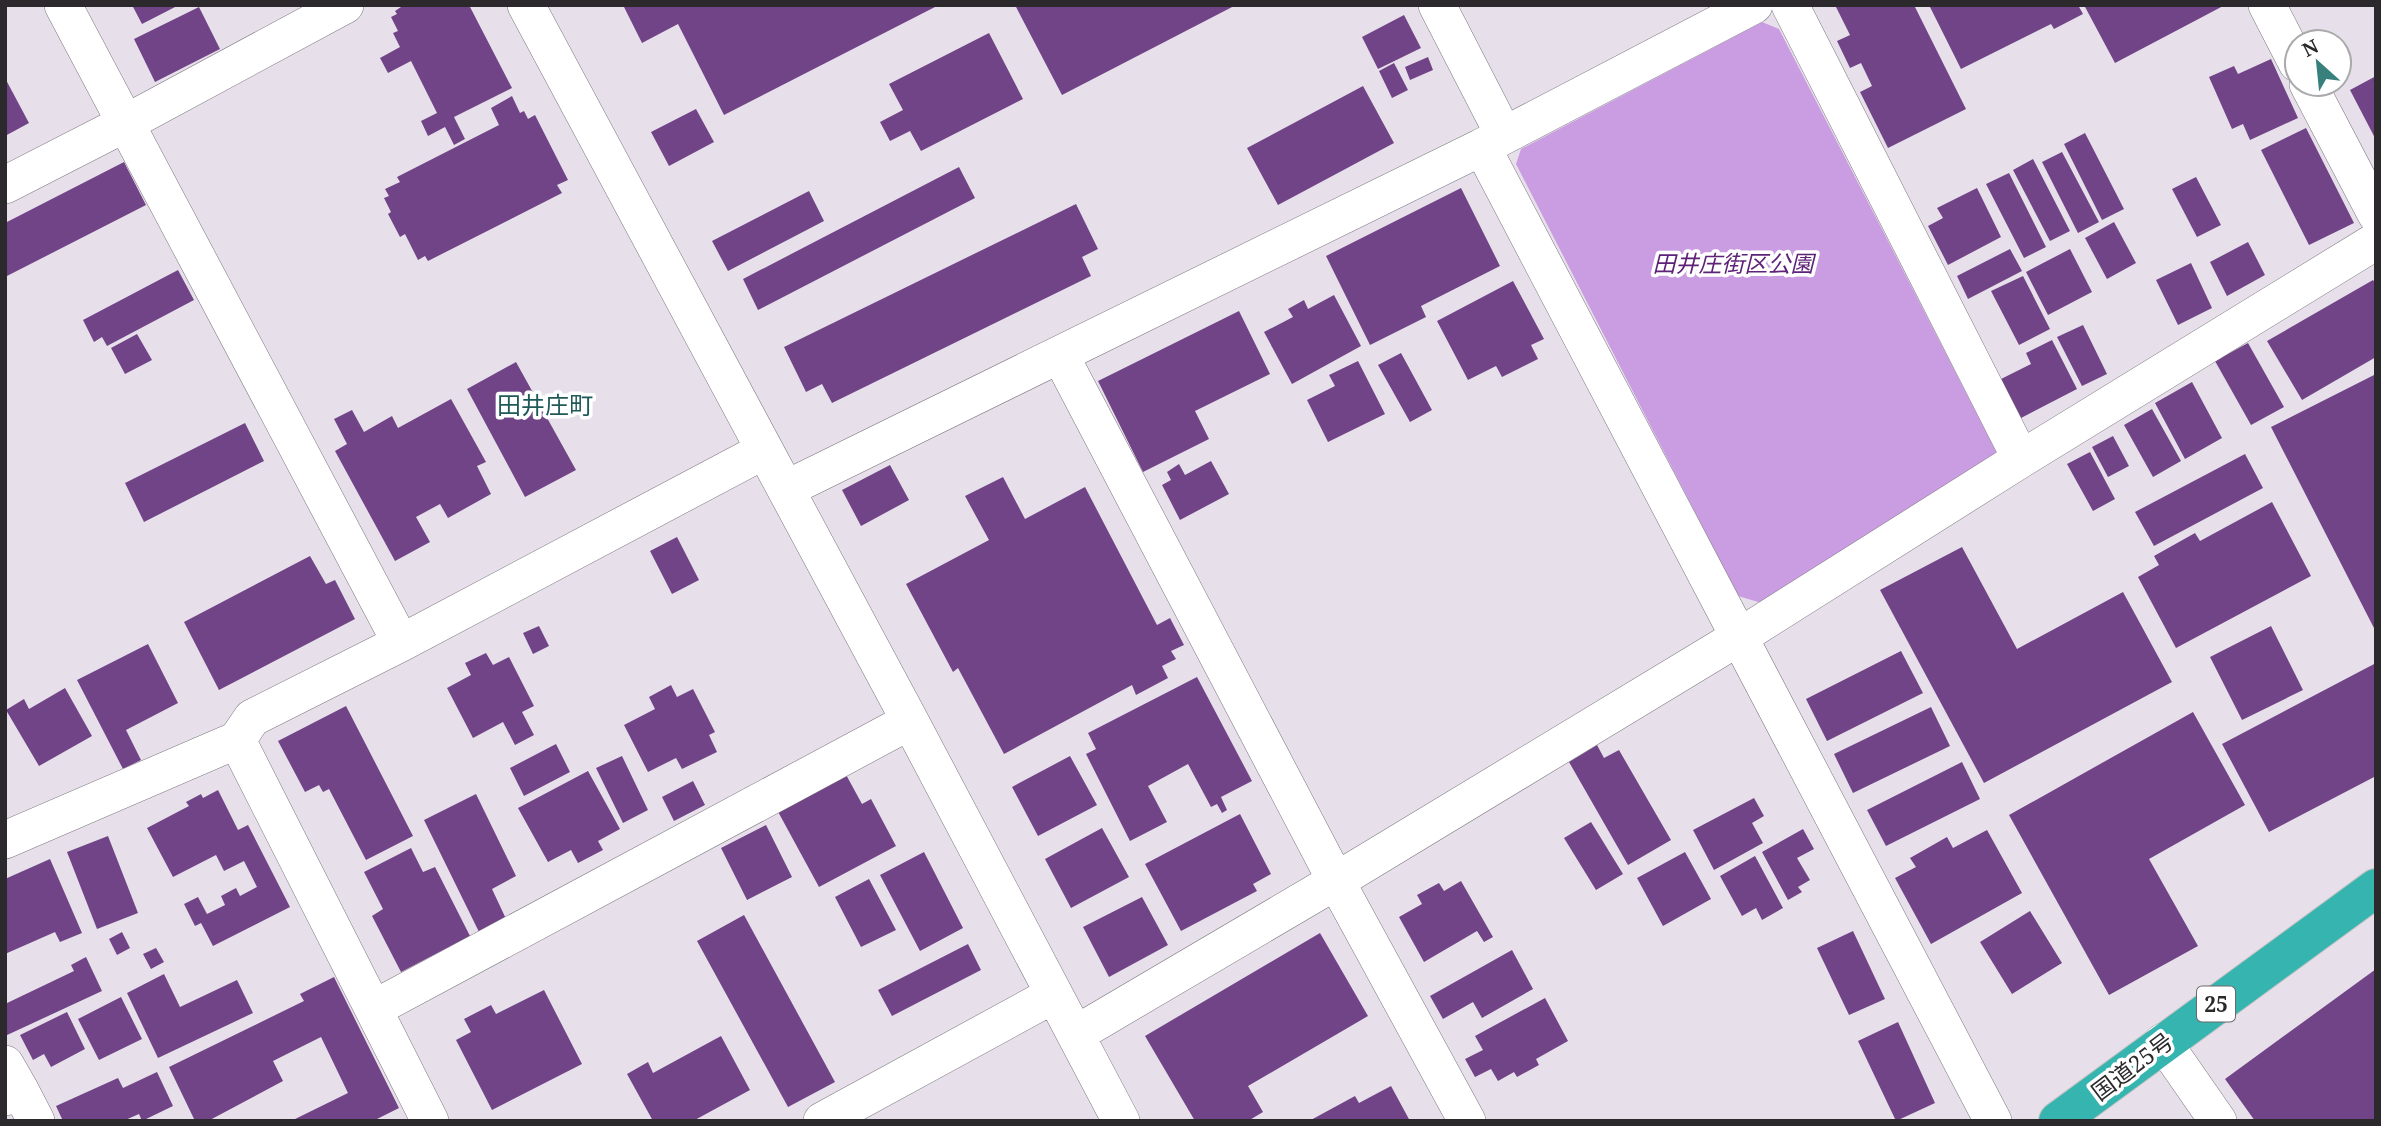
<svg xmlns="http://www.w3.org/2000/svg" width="2381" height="1126" viewBox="0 0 2381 1126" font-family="'Noto Serif','Noto Sans JP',serif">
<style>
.green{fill:#ca9de2}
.building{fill:#714487}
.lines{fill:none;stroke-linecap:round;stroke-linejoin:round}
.minor-casing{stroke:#7d7780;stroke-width:38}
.highway-casing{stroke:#c4c3c4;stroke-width:40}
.minor{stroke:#fff;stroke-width:37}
.highway{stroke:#36b5b0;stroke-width:38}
.labels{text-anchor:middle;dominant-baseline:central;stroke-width:7;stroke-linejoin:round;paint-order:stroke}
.shield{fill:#fff;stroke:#6b696b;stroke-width:2}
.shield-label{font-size:21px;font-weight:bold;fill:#2b292c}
.park-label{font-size:23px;font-style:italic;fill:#5e2278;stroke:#fff}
.street-label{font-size:23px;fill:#2b292c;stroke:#fff}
.neighbourhood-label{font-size:24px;fill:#205a58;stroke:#fff}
</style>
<rect width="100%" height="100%" fill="#e7e0ea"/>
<path class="green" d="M1762 22 1779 29 1996 451 1995 462 1765 604 1738 596 1516 164 1521 149Z"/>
<path class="building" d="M132 5H179L142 24Z
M404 5H469L512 88 454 117 465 139 454 145 445 127 428 136 421 121 437 113 411 61 388 73 380 58 400 47 393 33 398 31 391 17 397 14 395 11Z
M623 5H934L935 7 724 115 678 24 642 43Z
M1015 5H1236L1062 95Z
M1835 5H1914L1966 109 1888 148 1860 92 1872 86 1861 63 1850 68 1837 41 1850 35Z
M1929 5H2078L2083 14 2054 29 2051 24 1961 69Z
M2084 5H2225L2115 63Z
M199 7 220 49 155 82 134 39Z
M1404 15 1421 48 1378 69 1362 37Z
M989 33 1023 99 921 151 910 131 890 141 880 122 903 110 889 84Z
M1428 57 1433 70 1410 80 1405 67Z
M2271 59 2298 118 2250 140 2243 124 2232 129 2209 77 2234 66 2238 74Z
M1394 63 1408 90 1392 98 1379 71Z
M2376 76V140L2350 90Z
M5 78 29 123 5 136Z
M1363 86 1394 143 1278 205 1247 148Z
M512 96 520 113 524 111 528 119 535 115 568 180 557 185 562 193 428 261 425 256 418 260 405 234 400 237 388 214 391 212 384 198 389 196 385 189 400 182 397 177 499 125 491 108Z
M696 109 714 142 669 166 651 132Z
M2306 128 2354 223 2309 245 2261 150Z
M2085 133 2124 209 2102 220 2064 144Z
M2062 152 2099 222 2078 233 2042 162Z
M2033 159 2070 231 2050 241 2013 170Z
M124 162 146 205 5 277V223Z
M959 167 975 198 758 310 743 279Z
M2009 173 2046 247 2024 258 1986 184Z
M2196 177 2221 225 2197 237 2172 189Z
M1461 188 1500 266 1421 306 1426 317 1370 345 1326 256Z
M1977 188 2001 237 1948 265 1928 226 1943 218 1937 208Z
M809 191 824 221 728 271 712 241Z
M1076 204 1098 249 1082 257 1091 276 832 403 822 384 806 392 784 347Z
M2114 222 2136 263 2107 279 2085 238Z
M2248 242 2265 275 2227 296 2210 262Z
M2010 249 2022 271 1968 299 1957 276Z
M2070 249 2092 292 2048 315 2026 272Z
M2191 263 2212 308 2178 325 2156 280Z
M178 270 194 300 107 346 102 337 94 342 83 320Z
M2023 276 2050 329 2019 345 1991 291Z
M2373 280 2376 284V357L2302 400 2267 341Z
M1513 281 1544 339 1531 345 1538 359 1502 377 1496 366 1468 380 1437 321Z
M1334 295 1361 346 1292 384 1264 332 1293 317 1288 309 1304 300 1308 309Z
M1239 311 1270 374 1195 411 1209 439 1143 472 1098 381Z
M2083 325 2107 374 2082 386 2057 337Z
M137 334 152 360 125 374 111 348Z
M2052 340 2077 389 2021 418 2001 379 2031 364 2026 353Z
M2248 343 2284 407 2251 425 2215 361Z
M1401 353 1432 410 1410 422 1378 365Z
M1358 361 1385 414 1328 442 1307 400 1335 386 1329 375Z
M516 362 576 470 525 497 467 389Z
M2376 374V632L2271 427Z
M2192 382 2222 438 2185 459 2155 403Z
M451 399 486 462 477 466 491 494 448 518 440 504 416 517 430 542 395 561 335 451 347 444 334 419 352 410 364 432 392 416 398 428Z
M2152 409 2181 461 2153 477 2124 425Z
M245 423 264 461 144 522 125 483Z
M2113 436 2129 466 2108 477 2092 447Z
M2090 452 2115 499 2093 511 2067 464Z
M2245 454 2263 488 2154 546 2135 512Z
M1211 461 1229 494 1180 520 1162 485 1171 480 1167 472 1179 464 1185 475Z
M890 465 909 500 861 526 842 490Z
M1003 477 1025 519 1085 487 1157 625 1170 618 1184 645 1171 651 1176 659 1162 666 1168 678 1136 695 1132 685 1004 754 958 668 953 672 906 584 989 540 965 496Z
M2272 502 2311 576 2176 648 2138 577 2159 565 2154 556 2195 533 2200 541Z
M677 537 699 580 672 594 650 551Z
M1962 547 2017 649 2123 592 2172 682 1984 783 1880 590Z
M310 556 326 584 335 580 355 619 219 690 184 622Z
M539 626 549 646 533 654 523 633Z
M2271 626 2303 690 2242 720 2210 657Z
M148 644 178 703 126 730 141 760 123 769 77 680Z
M1901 651 1923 693 1827 741 1806 699Z
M486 653 493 665 509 657 534 706 522 712 534 735 515 745 503 722 473 738 447 688 471 675 465 663Z
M2376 663V776L2269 832 2222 744Z
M1197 677 1252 781 1221 797 1227 810 1222 813 1217 804 1211 807 1188 764 1148 786 1167 822 1130 841 1086 754 1096 749 1088 733Z
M671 685 677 697 693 689 715 732 709 735 717 752 682 769 676 758 648 772 624 725 655 709 649 697Z
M65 688 92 736 39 766 6 710 24 699 29 709Z
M346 706 413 836 366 860 329 789 323 792 319 785 305 792 278 741Z
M1931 707 1950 746 1853 793 1834 754Z
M2193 712 2245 805 2149 859 2198 946 2109 995 2009 815Z
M556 744 570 772 524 796 510 768Z
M1597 745 1604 758 1619 750 1671 840 1628 865 1569 762Z
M622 756 648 810 623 823 596 768Z
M1070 756 1097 805 1038 836 1012 787Z
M1962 762 1980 799 1886 846 1867 810Z
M588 771 620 829 598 841 603 850 578 863 571 850 548 862 518 808Z
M844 771 862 804 871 799 896 846 819 887 776 808Z
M693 781 705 805 674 821 662 797Z
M218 790 238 830 248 825 290 907 213 946 201 923 195 926 184 904 198 897 207 914 225 905 221 896 236 888 240 896 257 887 244 861 224 871 216 855 173 877 147 828 189 806 186 802 201 794 203 798Z
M476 794 516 876 492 889 507 921 480 934 424 820Z
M1754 798 1764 816 1752 823 1763 843 1714 870 1693 830Z
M1240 814 1271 874 1253 884 1257 891 1181 931 1145 864Z
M1591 822 1623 874 1596 890 1564 838Z
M766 825 792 877 747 900 721 848Z
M1102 828 1129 877 1071 908 1045 859Z
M1803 829 1814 849 1797 858 1810 880 1798 887 1802 892 1788 900 1762 852Z
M1987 830 2022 893 1931 944 1895 878 1916 867 1910 858 1947 837 1953 848Z
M108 836 138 913 97 929 67 852Z
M411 848 423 872 435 867 470 936 401 972 372 916 383 909 364 872Z
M924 852 963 928 920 951 880 875Z
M1685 852 1711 899 1663 926 1637 878Z
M1755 856 1783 908 1762 920 1756 908 1742 916 1720 876Z
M50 859 82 933 60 942 55 932 5 954V879Z
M869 879 896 930 861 947 835 897Z
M1461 881 1493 937 1484 942 1477 931 1424 962 1399 917 1422 904 1417 895 1439 883 1444 891Z
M1142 897 1168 945 1109 977 1083 927Z
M2030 911 2062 963 2012 994 1980 942Z
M744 915 835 1082 788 1107 697 941Z
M1853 931 1885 999 1849 1015 1817 948Z
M122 932 130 948 117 955 109 939Z
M1320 933 1368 1016 1248 1086 1263 1112 1248 1121H1195L1145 1036Z
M968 944 981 970 892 1016 878 990Z
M156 948 164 962 151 969 143 954Z
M1512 950 1533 989 1482 1018 1473 1002 1443 1019 1430 996Z
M86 957 102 991 5 1036V1004L74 971 71 965Z
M2376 969V1121H2255L2225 1079Z
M164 974 180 1007 237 980 253 1013 158 1058 127 993Z
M334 977 399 1108 373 1121H291L348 1093 321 1037 273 1061 283 1081 208 1121H195L169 1067 304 1001 300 994Z
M544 990 582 1064 492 1110 456 1040 471 1032 464 1019 491 1005 496 1014Z
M121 997 142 1039 99 1060 78 1019Z
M1545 998 1568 1041 1536 1059 1539 1065 1517 1077 1514 1072 1498 1081 1491 1069 1475 1077 1465 1059 1483 1050 1475 1036Z
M67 1012 85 1049 51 1067 44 1054 33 1060 20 1035Z
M1898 1022 1935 1103 1896 1121 1858 1041Z
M721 1036 750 1090 693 1121H653L627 1074 648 1062 653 1073Z
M157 1072 173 1106 142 1121 139 1114 123 1121H63L56 1106 118 1078 123 1088Z
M1391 1086 1410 1121H1309L1355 1096 1359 1103Z"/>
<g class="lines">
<defs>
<path id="minor" d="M63 5 401 643
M526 5 910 721 1121 1121
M1437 5 1504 135
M1790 5 2021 459
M2267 5 2297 63
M2308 84 2376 214
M1482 147 1993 1121
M5 185 126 123 345 5
M1060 355 1336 881 1467 1121
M786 489 1482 147 1754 5
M237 740 430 1121
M5 840 237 740 252 718 401 643 763 451
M375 1008 910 721
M1076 1034 1336 881 1739 637 2021 459 2376 241
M2163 1042 2218 1121
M5 1064 20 1090 5 1097
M20 1090 36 1121
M822 1121 1053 995"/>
<path id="highway" d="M2058 1121 2376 888"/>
</defs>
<use href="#minor" class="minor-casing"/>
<use href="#highway" class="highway-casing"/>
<use href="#minor" class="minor"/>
<use href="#highway" class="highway"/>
</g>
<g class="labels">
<rect class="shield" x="2197" y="986.5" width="38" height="35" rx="5"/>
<g class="shield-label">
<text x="2216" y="1004">25</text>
</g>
<g class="park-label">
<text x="1733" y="263">田井庄街区公園</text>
</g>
<g class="street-label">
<text transform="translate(2132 1066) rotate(-37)">国道25号</text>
</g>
<g class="neighbourhood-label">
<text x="545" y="404">田井庄町</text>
</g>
</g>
<rect width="2381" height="1126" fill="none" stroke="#2b292c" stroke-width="14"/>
<g transform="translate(2318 63) rotate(333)"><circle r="33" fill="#ffffff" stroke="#aaa9ab" stroke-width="2"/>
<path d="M0-5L12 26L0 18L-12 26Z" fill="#37807c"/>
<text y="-10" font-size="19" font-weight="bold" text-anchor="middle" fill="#2b292c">N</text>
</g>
</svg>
